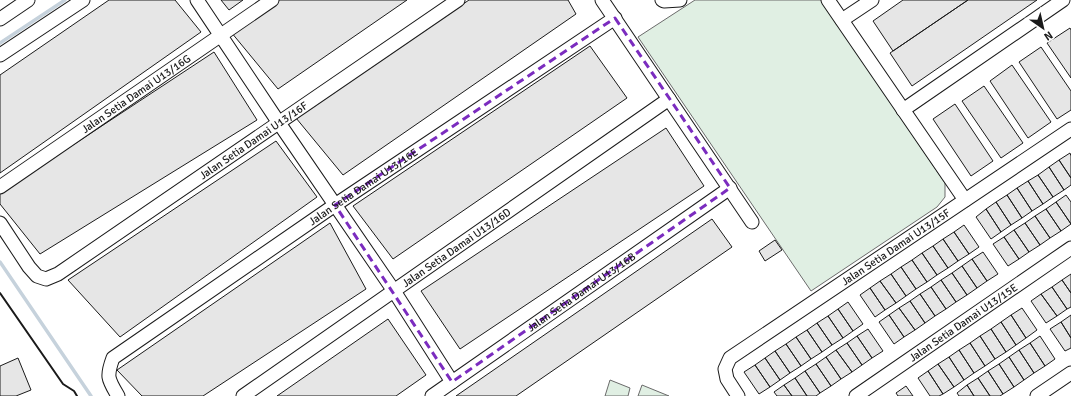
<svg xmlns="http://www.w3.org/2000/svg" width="1071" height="396" viewBox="0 0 1071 396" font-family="Signika,sans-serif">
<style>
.green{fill:#e0efe3;stroke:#6a6a6a}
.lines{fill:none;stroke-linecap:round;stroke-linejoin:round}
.stream{stroke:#c6d2dc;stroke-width:3.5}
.building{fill:#e6e6e6;stroke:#1a1a1a}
.minor-casing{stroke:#1a1a1a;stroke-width:15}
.minor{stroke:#fff;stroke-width:13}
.wall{stroke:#1a1a1a;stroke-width:2}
.marked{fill:none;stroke:#7b2cbf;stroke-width:3;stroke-dasharray:8 5;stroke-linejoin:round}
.labels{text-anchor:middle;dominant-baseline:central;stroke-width:3;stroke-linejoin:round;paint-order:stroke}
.street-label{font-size:11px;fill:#1a1a1a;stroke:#fff}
</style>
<rect width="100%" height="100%" fill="#fff"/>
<path class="green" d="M695 0H821L945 183V197L937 207 811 291 638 37Z
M610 380 630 388 628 396H605Z
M642 385 669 396H638Z"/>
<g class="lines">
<path class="stream" d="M0 43 65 0
M0 262 91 396"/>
</g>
<path class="building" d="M109 0H175L201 32 0 173V75Z
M221 0H243L229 10Z
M278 0H407L278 89 231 32Z
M469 0H568L576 14 343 175 296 118Z
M903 0H968L893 51 873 21Z
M968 0H1037L912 86 890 53Z
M1070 28 1071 30V78L1047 43Z
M590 46 627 98 393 259 353 206Z
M1041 47 1071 91V110L1057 119 1019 62Z
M214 52 257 120 40 254 0 204V193Z
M1012 65 1051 122 1028 138 990 81Z
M984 86 1023 143 1001 158 962 101Z
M955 104 993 161 971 176 933 119Z
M666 128 704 186 460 349 421 291Z
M276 141 317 197 120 337 68 280Z
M1070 153 1071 156V178L1059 160Z
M1059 160 1071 178V185L1064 190 1049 167Z
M1049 167 1064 190 1053 197 1038 175Z
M1038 175 1053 197 1043 204 1028 181Z
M1028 181 1043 204 1032 211 1017 188Z
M1017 188 1032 211 1022 218 1007 195Z
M1007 195 1022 218 1011 225 996 202Z
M1066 195 1071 202V224L1056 202Z
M996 202 1011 225 1001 232 986 209Z
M1056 202 1071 224 1061 231 1046 209Z
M986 209 1001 232 991 239 976 217Z
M1046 209 1061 231 1050 238 1035 216Z
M1035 216 1050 238 1040 245 1025 223Z
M712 219 732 247 516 396H456Z
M330 223 366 289 203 396H142L117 370Z
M1025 223 1040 245 1029 252 1014 230Z
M964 225 979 247 969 254 954 232Z
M1014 230 1029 252 1019 259 1004 237Z
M954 232 969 254 958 261 943 239Z
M1004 237 1019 259 1008 266 993 244Z
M943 239 958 261 948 268 933 246Z
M775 240 782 250 765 261 759 251Z
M933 246 948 268 937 275 922 253Z
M983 252 998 274 987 281 972 259Z
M922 253 937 275 927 282 912 260Z
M972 259 987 281 977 288 962 266Z
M912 260 927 282 916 289 901 267Z
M962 266 977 288 967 295 952 273Z
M901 267 916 289 906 296 891 274Z
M952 273 967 295 956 302 941 280Z
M891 274 906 296 896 303 880 281Z
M1071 274V293L1062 280Z
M941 280 956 302 946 309 931 287Z
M1062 280 1071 293V307L1067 309 1052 287Z
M880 281 896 303 885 310 870 288Z
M931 287 946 309 935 316 920 294Z
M1052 287 1067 309 1057 316 1041 294Z
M870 288 885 310 875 317 860 295Z
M920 294 935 316 925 323 910 301Z
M1041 294 1057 316 1046 323 1031 301Z
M910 301 925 323 915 330 899 308Z
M848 302 863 324 853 331 838 309Z
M899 308 915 330 904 337 889 315Z
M1022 308 1037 330 1026 338 1011 315Z
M838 309 853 331 843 338 828 316Z
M889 315 904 337 894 344 879 322Z
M1011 315 1026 338 1016 345 1001 322Z
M1071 315V338L1061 322Z
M828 316 843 338 832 345 817 323Z
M388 319 426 375 396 396H277Z
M1001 322 1016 345 1006 352 991 329Z
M1061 322 1071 338V348L1065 351 1050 329Z
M817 323 832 345 822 352 807 330Z
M868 329 883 351 872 358 857 336Z
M991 329 1006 352 995 359 980 336Z
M807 330 822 352 811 359 796 337Z
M857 336 872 358 862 365 847 343Z
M980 336 995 359 985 366 970 343Z
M1040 336 1055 359 1045 366 1030 343Z
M796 337 811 359 801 366 786 344Z
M847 343 862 365 852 372 836 350Z
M970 343 985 366 974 373 959 350Z
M1030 343 1045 366 1034 373 1019 350Z
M786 344 801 366 790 373 775 351Z
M836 350 852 372 841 379 826 357Z
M959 350 974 373 964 380 949 357Z
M1019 350 1034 373 1024 380 1009 357Z
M775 351 790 373 780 380 765 358Z
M826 357 841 379 831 386 816 364Z
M949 357 964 380 954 387 938 364Z
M1009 357 1024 380 1014 387 999 364Z
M18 358 31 390 16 396H0V366Z
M765 358 780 380 770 387 755 365Z
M816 364 831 386 820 393 805 371Z
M938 364 954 387 943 394 928 371Z
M999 364 1014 387 1003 394 988 371Z
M755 365 770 387 759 394 744 372Z
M805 371 820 393 816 396H807L795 378Z
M928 371 943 394 939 396H930L918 378Z
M988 371 1003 394 1000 396H990L978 378Z
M795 378 807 396H792L784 385Z
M978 378 990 396H974L967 385Z
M784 385 792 396H777L774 392Z
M967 385 974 396H959L957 393Z
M906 386 913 396H898L896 393Z"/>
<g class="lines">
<defs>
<g id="minor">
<path d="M197 0 279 123 394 291 452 382"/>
<path d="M602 0 752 222"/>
<path d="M662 0 664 1 680 0"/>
<path d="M828 0 965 200"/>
<path d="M0 19 28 0"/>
<path d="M842 20 872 0"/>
<path d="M0 55 83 0"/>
<path d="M903 110 1063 0"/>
<path id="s1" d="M0 187 272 0"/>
<path id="s2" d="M0 223 29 267 37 276 46 279 58 274 458 0"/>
<path id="s3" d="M118 396C108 379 106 377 113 358L335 205 615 18"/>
<path id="s4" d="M243 396 669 99"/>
<path id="s5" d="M432 396 730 188"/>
<path id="s6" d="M738 396 727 379 725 369 730 358 1071 129"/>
<path id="s7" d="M856 396 1071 248"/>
<path d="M1037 396 1071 373"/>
</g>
</defs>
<use href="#minor" class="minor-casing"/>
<use href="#minor" class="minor"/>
<path class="wall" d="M0 293 63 384 74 391 77 396"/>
</g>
<path class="marked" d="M615 18 730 188 452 382 335 205Z"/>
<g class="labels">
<g class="street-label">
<text stroke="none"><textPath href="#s1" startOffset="165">Jalan Setia Damai U13/16G</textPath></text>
<text stroke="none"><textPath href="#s2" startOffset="324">Jalan Setia Damai U13/16F</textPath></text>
<text stroke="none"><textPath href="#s3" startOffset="344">Jalan Setia Damai U13/16E</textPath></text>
<text stroke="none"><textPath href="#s6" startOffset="242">Jalan Setia Damai U13/15F</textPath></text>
<text stroke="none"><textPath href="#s4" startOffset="260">Jalan Setia Damai U13/16D</textPath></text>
<text stroke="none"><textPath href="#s5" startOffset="182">Jalan Setia Damai U13/16B</textPath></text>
<text stroke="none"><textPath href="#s7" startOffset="130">Jalan Setia Damai U13/15E</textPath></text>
</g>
</g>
<g transform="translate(1043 28) rotate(146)" stroke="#ffffff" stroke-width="3" paint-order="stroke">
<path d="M0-3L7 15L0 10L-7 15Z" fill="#1a1a1a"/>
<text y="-6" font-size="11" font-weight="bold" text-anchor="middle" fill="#1a1a1a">N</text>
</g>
</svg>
